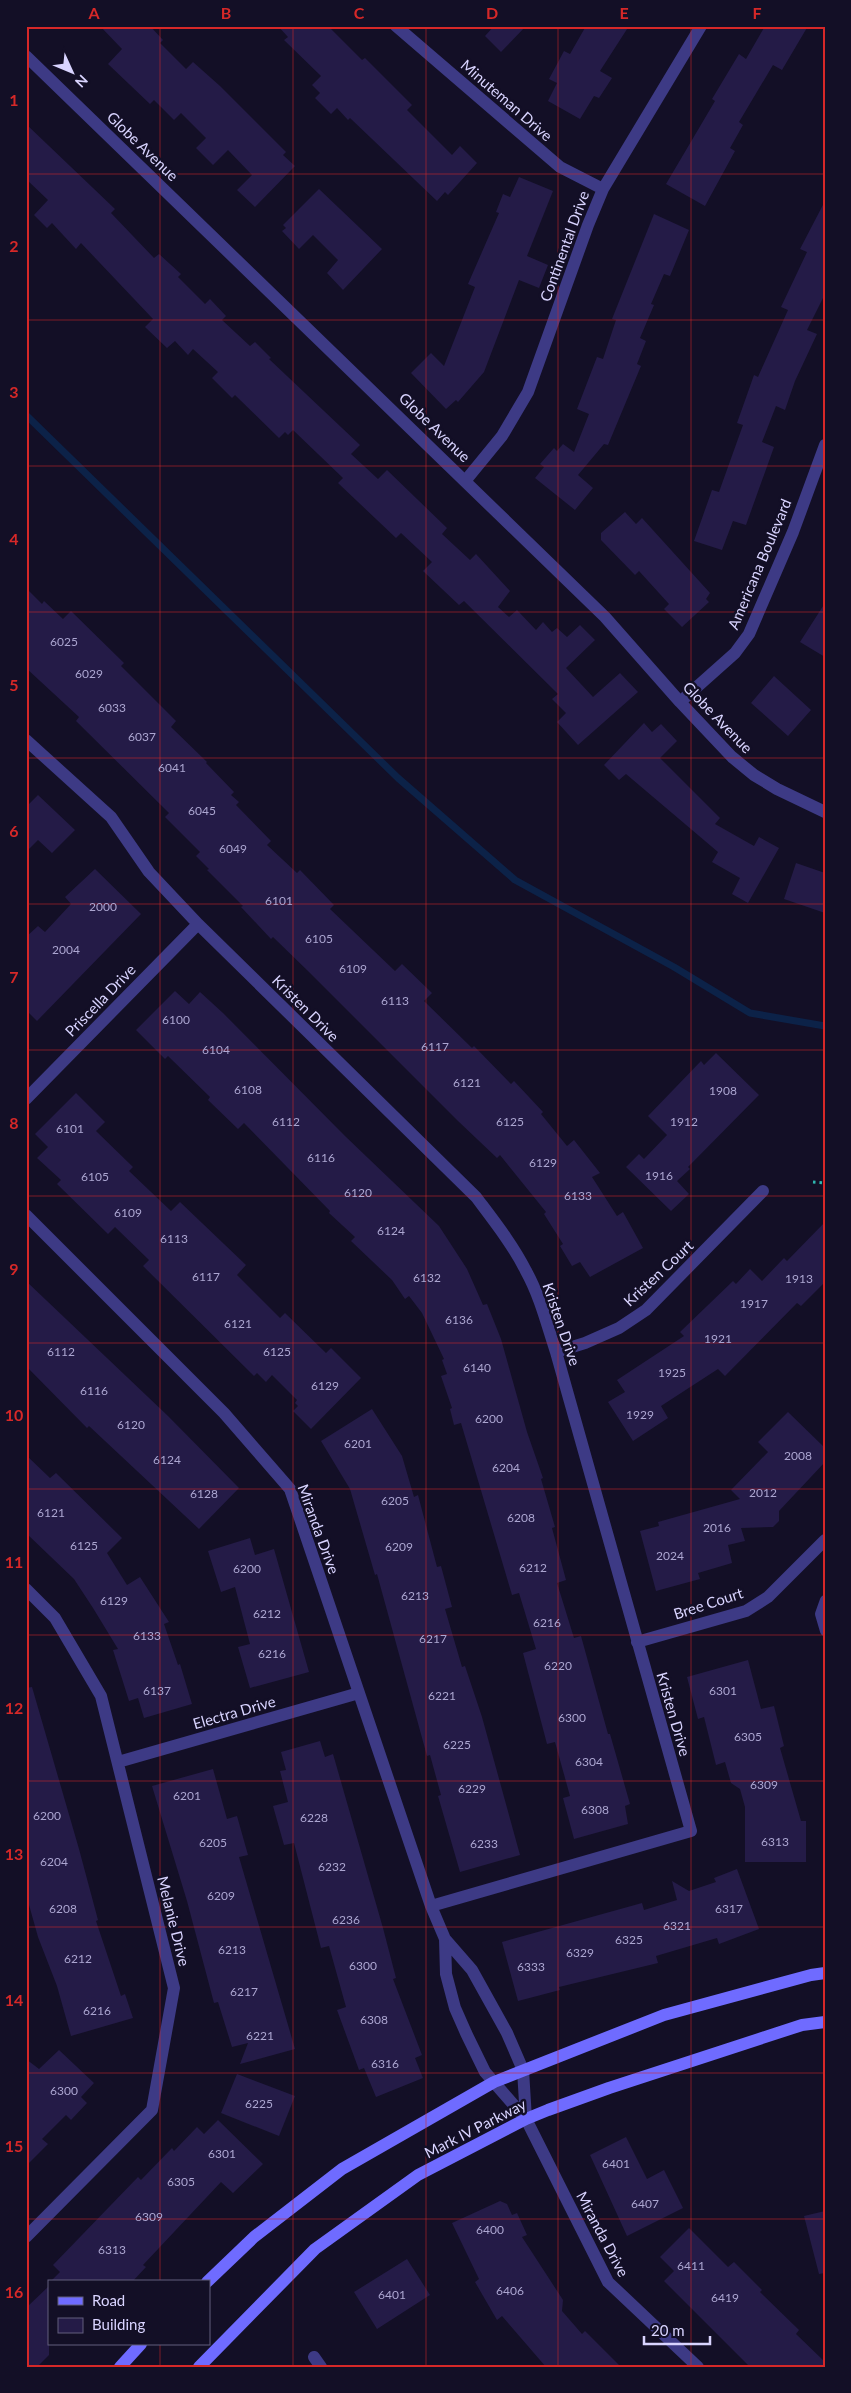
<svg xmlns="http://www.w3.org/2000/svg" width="851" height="2393" viewBox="0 0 851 2393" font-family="Lato,sans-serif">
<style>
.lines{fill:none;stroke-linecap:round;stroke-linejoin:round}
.stream{stroke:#0c2248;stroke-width:7}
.building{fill:#241b47}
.path{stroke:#2fb8b0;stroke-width:3;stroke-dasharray:2.5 4;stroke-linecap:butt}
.lane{stroke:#3d3a85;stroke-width:10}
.street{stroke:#3d3a85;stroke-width:12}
.secondary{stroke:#6f6bff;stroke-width:12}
.grid{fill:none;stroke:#d62828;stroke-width:1;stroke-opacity:0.55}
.labels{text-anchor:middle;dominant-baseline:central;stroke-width:5;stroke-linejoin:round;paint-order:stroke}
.number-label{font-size:12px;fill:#aca6d1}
.street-label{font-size:15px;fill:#d9d4ff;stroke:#130f26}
.neatline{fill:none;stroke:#d62828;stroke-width:2}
.grid-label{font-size:16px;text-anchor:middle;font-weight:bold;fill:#d62828}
</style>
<rect width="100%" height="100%" fill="#130f26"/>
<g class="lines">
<path class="stream" d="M26 415 398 778 515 880 674 967 750 1013 825 1026"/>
</g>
<path class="building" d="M100 26H150L163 40 160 43 186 69 193 62 220 86 286 152 283 155 295 166 255 207 237 190 252 175 228 150 213 165 196 148 206 138 181 113 174 120 154 100 150 104 108 64 122 49Z
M278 26H328L362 60 365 58 412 105 407 110 452 155 460 146 477 163 448 195 445 192 437 201 350 118 348 120 337 108 331 114 315 98 320 93 312 85 321 76 284 40 288 37Z
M494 26H526L501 52 485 36Z
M586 26H629L600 71 612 78 599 98 594 96 580 119 548 101 557 83 549 79 564 51 570 54Z
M765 26H808L782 70 773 65 739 122 743 125 730 148 735 151 705 206 666 184 715 101 712 99 739 54 746 59Z
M26 124 115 209 111 213 154 258 159 254 181 274 178 277 205 304 210 299 226 316 222 320 250 346 255 342 271 358 269 359 360 445 351 454 378 479 387 470 447 528 442 534 470 560 476 554 510 591 498 607 509 617 517 610 536 630 543 622 552 632 557 628 567 637 580 625 595 640 566 668 593 697 620 673 638 692 578 745 557 722 566 713 552 699 558 694 464 601 459 605 423 571 432 562 401 533 396 538 338 483 343 478 293 430 288 435 285 432 279 438 235 395 232 398 212 378 218 372 193 349 188 355 175 341 167 348 145 327 153 319 81 243 76 249 52 223 47 228 34 215 48 200 26 179Z
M519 177 553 191 527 256 548 265 539 288 519 280 484 372 458 402 456 400 446 409 411 373 431 353 444 366 475 287 468 284 499 213 496 212 503 194 510 197Z
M319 189 382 249 343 290 327 273 338 260 313 235 299 249 282 231 286 228 283 225Z
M825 201V294L807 330 817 334 795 381 785 410 776 406 762 442 774 447 746 525 733 521 722 550 694 541 712 490 719 492 743 425 737 423 754 375 758 377 788 310 781 307 807 252 800 249Z
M654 214 689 230 670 276 664 274 651 304 654 305 640 338 646 341 637 364 641 366 608 445 604 444 578 475 593 488 575 510 535 478 544 467 540 464 554 448 557 451 563 444 574 452 589 414 577 409 597 357 603 359 616 320 612 319Z
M625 512 636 524 642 518 710 593 706 599 709 602 682 627 664 609 669 604 639 571 635 575 601 540V533Z
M26 588 42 604 44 601 63 619 71 611 124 663 121 666 176 721 171 727 207 762 206 763 234 792 231 795 239 802 236 805 271 841 267 845 297 873 300 870 334 905 330 909 395 971 402 964 432 993 424 1001 472 1048 474 1046 511 1084 514 1081 543 1112 541 1114 567 1146 574 1140 600 1173 592 1177 617 1216 623 1212 643 1248 590 1277 580 1262 572 1266 560 1246 563 1244 544 1214 546 1212 500 1155 497 1158 458 1121 309 972 273 937 271 939 241 907 243 906 207 870 209 869 196 856 200 852 165 817 169 813 76 721 79 717 26 668Z
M825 603V657L800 642Z
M774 676 811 710 788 736 751 703Z
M644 723 652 732 661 724 677 741 660 758 720 818 715 824 754 846 759 837 779 848 748 903 732 894 740 878 712 862 718 852 626 774 619 780 604 765Z
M38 795 75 830 52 853 38 840 26 852V807Z
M796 863 825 873V913L784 899Z
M95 869 141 914 37 1021 26 1010V937L38 926 45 932 71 904 65 897Z
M175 991 189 1004 200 992 223 1013 345 1136 439 1226 467 1269 483 1305 487 1304 501 1339 527 1432 543 1478 541 1479 555 1527 552 1528 566 1580 557 1583 574 1638 581 1636 608 1734H610L630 1804 625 1806 628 1824 574 1839 563 1798 570 1796 555 1742 547 1744 523 1653 536 1649 519 1593 512 1595 461 1423 454 1425 450 1409 452 1408 441 1376 447 1374 442 1360 444 1359 422 1313 409 1296 405 1299 392 1280 351 1241 355 1237 329 1213 330 1211 244 1123 238 1129 208 1100 210 1097 168 1056 165 1059 136 1030Z
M716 1053 759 1095 688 1167 690 1169 677 1181 689 1194 671 1211 626 1167 639 1154 644 1159 667 1135 648 1116 701 1061 704 1065Z
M76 1093 105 1122 96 1131 133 1167 129 1171 171 1211 180 1202 246 1265 237 1275 280 1318 285 1313 326 1353 331 1348 361 1378 311 1429 293 1411 298 1406 295 1403 297 1400 272 1375 266 1382 257 1373 254 1376 143 1266 149 1260 115 1227 108 1234 57 1184 61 1180 37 1158 48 1147 35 1134Z
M825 1222V1282L801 1306 797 1303 725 1376 718 1369 661 1406 668 1418 633 1441 608 1402 625 1392 617 1380 684 1336 680 1332 733 1281 736 1284 750 1269 762 1281 784 1258 787 1261Z
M26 1281 168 1416 239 1488 199 1529 89 1426 87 1428 26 1366Z
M372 1409 402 1456 414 1497 418 1495 437 1567 441 1566 452 1607 445 1609 462 1667 465 1666 482 1717 520 1855 460 1872 438 1796 441 1795 430 1755 427 1756 377 1574 375 1575 350 1489 321 1441Z
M788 1412 825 1448V1462L779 1511V1521L773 1527 741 1528 745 1541 728 1545 732 1563 698 1573 700 1579 656 1591 640 1531 659 1526 658 1522 740 1499 731 1490 768 1452 758 1442Z
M26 1455 50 1478 56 1473 122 1538 107 1553 127 1585 140 1577 169 1622 164 1624 178 1665 180 1664 192 1704 144 1718 138 1698 129 1701 113 1650 118 1649 93 1608 74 1579 26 1533Z
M250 1538 255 1555 274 1549 309 1672 250 1688 238 1647 250 1644 235 1587 221 1592 208 1551Z
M748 1660 761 1709 774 1706 784 1746 780 1748 801 1821H806V1862H745V1807L740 1789 731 1783 725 1762 716 1765 704 1717 698 1719 687 1677Z
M32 1687 79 1849 98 1920 96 1921 121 1996 125 1994 133 2018 71 2036 57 1986 38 1937 26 1894V1688Z
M320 1741 325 1757 333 1754 383 1928 396 1978 393 1979 422 2055 415 2058 423 2078 376 2097 364 2068 359 2070 337 2010 346 2007 329 1946 321 1948 294 1843 284 1845 273 1806 288 1802 280 1771 286 1770 281 1752Z
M213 1769 227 1819 237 1816 248 1855 239 1857 295 2049 240 2064 248 2043 232 2047 218 2002 214 2003 187 1901 152 1786Z
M737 1869 759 1929 719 1944 717 1938 656 1956 658 1963 559 1987 560 1990 518 2001 502 1942 642 1903 644 1910 677 1900 672 1881 689 1891 716 1882 714 1878Z
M59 2050 94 2083 81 2097 87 2103 71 2120 66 2115 42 2139 48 2144 26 2166V2059L39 2069Z
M237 2074 295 2096 279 2136 221 2113Z
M218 2120 263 2164 233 2193 221 2182 143 2265 146 2267 132 2282H50L60 2272 53 2265 138 2177 141 2180 172 2148 174 2151 197 2127 204 2134Z
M626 2137 647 2179 664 2170 683 2208 627 2236 590 2155Z
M500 2201 507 2204 512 2215 517 2213 527 2235 522 2237 563 2300 562 2311 582 2334 585 2331 621 2367H546L502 2316 497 2320 475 2282 479 2279 452 2223Z
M825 2211V2273L819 2274 804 2216Z
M689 2228 728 2267 734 2262 762 2290 760 2292 799 2330 796 2334 825 2362V2367H750L664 2281 674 2271 660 2257Z
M407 2259 430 2295 377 2329 354 2292Z
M49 2286V2355L37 2367H26V2308Z"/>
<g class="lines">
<path class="path" d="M813 1182 825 1183"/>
<path class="lane" d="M825 1600 820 1614 825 1631"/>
<path class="street" d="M396 26 560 167 603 189
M26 56 605 617 680 702 732 757 754 775 777 789 825 812
M466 480 502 436 528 392 588 225 603 189 701 26
M680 702 735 653 749 634 793 532 825 445
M26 740 111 817 149 872 198 924 476 1197C494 1221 513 1245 526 1271 540 1296 547 1325 556 1352L691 1831 431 1906
M26 1099 198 924
M26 1215 224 1413 290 1489 431 1906 445 1939 472 1970 507 2033 523 2070 526 2119
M556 1352 585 1343 619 1328 646 1310 763 1191
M26 1589 55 1618 101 1696 174 1988 152 2110 26 2237
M637 1642 746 1611 768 1597 825 1540
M118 1762 359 1693
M445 1939 446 1974 455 2008 466 2033 485 2072 526 2119 608 2282 698 2367
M314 2357 321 2367"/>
<path class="secondary" d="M207 2282 254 2237 342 2169 494 2082 664 2015 811 1975 825 1973
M120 2367 141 2344
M199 2367 315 2249 418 2175 526 2119 548 2110 609 2088 802 2025 825 2022"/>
</g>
<path class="grid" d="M160 26V2282M293 26V2367M426 26V2367M558 26V2367M691 26V2367M26 174H825M26 320H825M26 466H825M26 612H825M26 758H825M26 904H825M26 1050H825M26 1196H825M26 1343H825M26 1489H825M26 1635H825M26 1781H825M26 1927H825M26 2073H825M26 2219H825M160 2344V2367"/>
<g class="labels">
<g class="number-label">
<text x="64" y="641">6025</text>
<text x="89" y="673">6029</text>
<text x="112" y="707">6033</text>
<text x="142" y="736">6037</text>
<text x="172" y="767">6041</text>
<text x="202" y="810">6045</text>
<text x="233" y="848">6049</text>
<text x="279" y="900">6101</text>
<text x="103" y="906">2000</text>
<text x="319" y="938">6105</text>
<text x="66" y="949">2004</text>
<text x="353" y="968">6109</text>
<text x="395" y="1000">6113</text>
<text x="176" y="1019">6100</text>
<text x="435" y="1046">6117</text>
<text x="216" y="1049">6104</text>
<text x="467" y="1082">6121</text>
<text x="248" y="1089">6108</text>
<text x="723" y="1090">1908</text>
<text x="286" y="1121">6112</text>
<text x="510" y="1121">6125</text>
<text x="684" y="1121">1912</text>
<text x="70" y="1128">6101</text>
<text x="321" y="1157">6116</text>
<text x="543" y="1162">6129</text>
<text x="659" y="1175">1916</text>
<text x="95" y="1176">6105</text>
<text x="358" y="1192">6120</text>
<text x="578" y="1195">6133</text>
<text x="128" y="1212">6109</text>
<text x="391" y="1230">6124</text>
<text x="174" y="1238">6113</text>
<text x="206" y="1276">6117</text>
<text x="427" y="1277">6132</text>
<text x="799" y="1278">1913</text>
<text x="754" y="1303">1917</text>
<text x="459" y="1319">6136</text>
<text x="238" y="1323">6121</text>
<text x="718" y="1338">1921</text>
<text x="61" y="1351">6112</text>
<text x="277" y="1351">6125</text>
<text x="477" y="1367">6140</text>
<text x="672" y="1372">1925</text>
<text x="325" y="1385">6129</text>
<text x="94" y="1390">6116</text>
<text x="640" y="1414">1929</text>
<text x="489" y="1418">6200</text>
<text x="131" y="1424">6120</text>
<text x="358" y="1443">6201</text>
<text x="798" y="1455">2008</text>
<text x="167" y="1459">6124</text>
<text x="506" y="1467">6204</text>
<text x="763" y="1492">2012</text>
<text x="204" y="1493">6128</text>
<text x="395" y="1500">6205</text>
<text x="51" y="1512">6121</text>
<text x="521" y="1517">6208</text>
<text x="717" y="1527">2016</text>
<text x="84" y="1545">6125</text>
<text x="399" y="1546">6209</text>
<text x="670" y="1555">2024</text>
<text x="533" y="1567">6212</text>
<text x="247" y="1568">6200</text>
<text x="415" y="1595">6213</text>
<text x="114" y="1600">6129</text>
<text x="267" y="1613">6212</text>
<text x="547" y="1622">6216</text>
<text x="147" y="1635">6133</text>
<text x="433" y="1638">6217</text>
<text x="272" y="1653">6216</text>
<text x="558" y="1665">6220</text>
<text x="157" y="1690">6137</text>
<text x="723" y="1690">6301</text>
<text x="442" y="1695">6221</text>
<text x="572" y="1717">6300</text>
<text x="748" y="1736">6305</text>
<text x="457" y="1744">6225</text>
<text x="589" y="1761">6304</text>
<text x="764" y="1784">6309</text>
<text x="472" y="1788">6229</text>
<text x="187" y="1795">6201</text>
<text x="595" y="1809">6308</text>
<text x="47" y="1815">6200</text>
<text x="314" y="1817">6228</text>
<text x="775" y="1841">6313</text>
<text x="213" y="1842">6205</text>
<text x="484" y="1843">6233</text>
<text x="54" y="1861">6204</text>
<text x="332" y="1866">6232</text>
<text x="221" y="1895">6209</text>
<text x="63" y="1908">6208</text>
<text x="729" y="1908">6317</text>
<text x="346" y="1919">6236</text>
<text x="677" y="1925">6321</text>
<text x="629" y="1939">6325</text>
<text x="232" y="1949">6213</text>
<text x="580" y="1952">6329</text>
<text x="78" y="1958">6212</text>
<text x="363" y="1965">6300</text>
<text x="531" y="1966">6333</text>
<text x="244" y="1991">6217</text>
<text x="97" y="2010">6216</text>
<text x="374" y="2019">6308</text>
<text x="260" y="2035">6221</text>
<text x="385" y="2063">6316</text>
<text x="64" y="2090">6300</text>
<text x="259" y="2103">6225</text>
<text x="222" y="2153">6301</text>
<text x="616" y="2163">6401</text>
<text x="181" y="2181">6305</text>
<text x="645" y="2203">6407</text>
<text x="149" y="2216">6309</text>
<text x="490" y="2229">6400</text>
<text x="112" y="2249">6313</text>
<text x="691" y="2265">6411</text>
<text x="510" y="2290">6406</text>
<text x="392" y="2294">6401</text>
<text x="725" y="2297">6419</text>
</g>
<g class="street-label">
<text transform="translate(507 100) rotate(41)">Minuteman Drive</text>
<text transform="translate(143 146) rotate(44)">Globe Avenue</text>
<text transform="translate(564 246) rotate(-70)">Continental Drive</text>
<text transform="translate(435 427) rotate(44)">Globe Avenue</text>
<text transform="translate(759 564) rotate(-67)">Americana Boulevard</text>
<text transform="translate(718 717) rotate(46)">Globe Avenue</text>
<text transform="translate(100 1000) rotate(-46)">Priscella Drive</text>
<text transform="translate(306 1008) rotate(45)">Kristen Drive</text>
<text transform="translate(658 1273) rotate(-43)">Kristen Court</text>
<text transform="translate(562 1324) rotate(71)">Kristen Drive</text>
<text transform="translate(319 1529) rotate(70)">Miranda Drive</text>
<text transform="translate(708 1603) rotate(-18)">Bree Court</text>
<text transform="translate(234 1712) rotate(-16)">Electra Drive</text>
<text transform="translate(674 1714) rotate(74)">Kristen Drive</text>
<text transform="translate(174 1921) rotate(76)">Melanie Drive</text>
<text transform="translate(475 2128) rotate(-27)">Mark IV Parkway</text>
<text transform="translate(603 2234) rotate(62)">Miranda Drive</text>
</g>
</g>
<rect width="851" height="2393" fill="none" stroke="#130f26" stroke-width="55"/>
<rect x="48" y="2280" width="162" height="65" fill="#130f26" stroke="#625e7d"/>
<rect x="58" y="2297" width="25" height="8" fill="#6f6bff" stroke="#625e7d"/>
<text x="92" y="2306" font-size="15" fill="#d9d4ff">Road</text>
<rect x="58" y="2318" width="25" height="15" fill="#241b47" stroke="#625e7d"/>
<text x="92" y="2330" font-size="15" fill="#d9d4ff">Building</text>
<g transform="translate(72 72) rotate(134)" stroke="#130f26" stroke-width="4" paint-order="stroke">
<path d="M0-4L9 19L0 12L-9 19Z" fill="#d9d4ff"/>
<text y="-8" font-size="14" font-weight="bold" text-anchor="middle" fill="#d9d4ff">N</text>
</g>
<path d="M644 2336v8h66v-8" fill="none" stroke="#d9d4ff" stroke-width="2.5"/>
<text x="651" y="2336" font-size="15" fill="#d9d4ff" stroke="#130f26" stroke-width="4" paint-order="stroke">20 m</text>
<rect x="28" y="28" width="796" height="2338" class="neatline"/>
<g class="grid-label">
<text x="94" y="19">A</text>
<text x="226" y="19">B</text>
<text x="359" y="19">C</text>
<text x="492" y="19">D</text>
<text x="624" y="19">E</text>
<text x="757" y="19">F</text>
<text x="14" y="106">1</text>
<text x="14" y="252">2</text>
<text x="14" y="398">3</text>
<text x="14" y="545">4</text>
<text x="14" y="691">5</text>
<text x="14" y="837">6</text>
<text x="14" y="983">7</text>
<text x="14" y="1129">8</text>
<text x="14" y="1275">9</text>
<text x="14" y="1421">10</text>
<text x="14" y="1568">11</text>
<text x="14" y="1714">12</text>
<text x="14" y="1860">13</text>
<text x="14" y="2006">14</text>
<text x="14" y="2152">15</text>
<text x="14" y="2298">16</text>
</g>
</svg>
